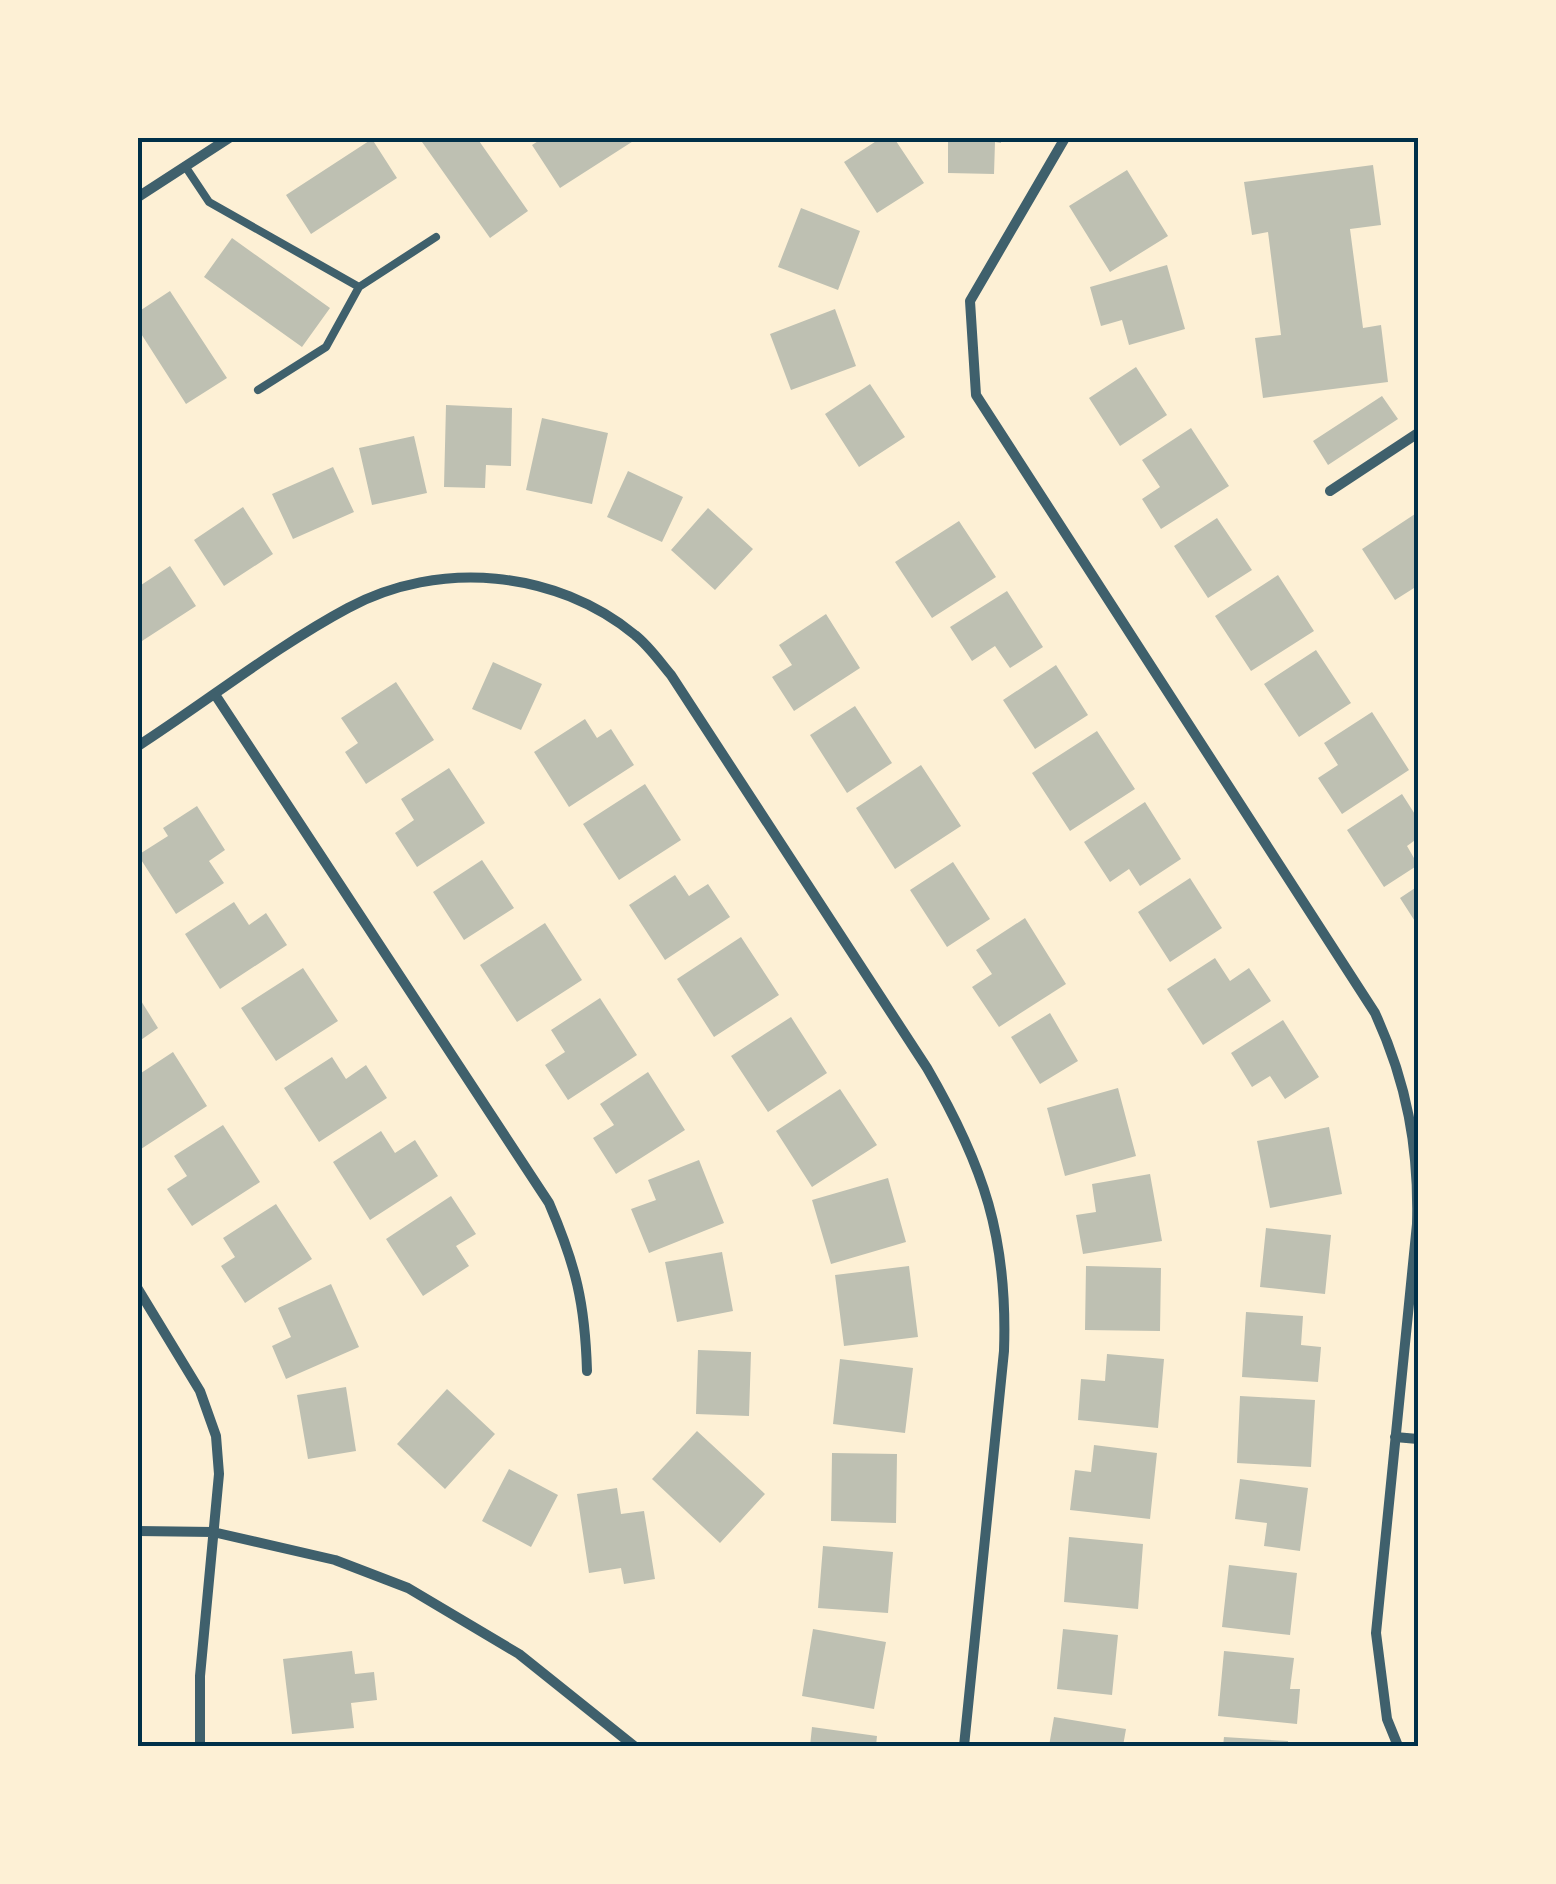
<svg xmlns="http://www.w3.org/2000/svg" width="1556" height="1884" viewBox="0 0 1556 1884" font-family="Roboto,sans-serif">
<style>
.building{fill:#bec0b2}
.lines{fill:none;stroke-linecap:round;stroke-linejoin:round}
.service{stroke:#3f606c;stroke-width:8}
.minor{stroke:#3f606c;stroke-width:10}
.neatline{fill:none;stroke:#003049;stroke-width:4}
</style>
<rect width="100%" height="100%" fill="#fdf0d5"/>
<path class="building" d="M428 138H477L528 211 490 238 422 142Z
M543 138H638L560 188 532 145Z
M881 138H894L924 183 877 213 844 162Z
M948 138H1001V143L995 142 994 174 948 173Z
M372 139 397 178 311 234 286 195Z
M1373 165 1381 225 1350 229 1363 328 1381 325 1388 382 1263 398 1255 338 1281 335 1268 232 1252 235 1244 182Z
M1127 170 1168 236 1110 272 1069 206Z
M801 208 860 231 838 290 778 267Z
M232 238 330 308 302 347 204 277Z
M1167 265 1185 329 1129 345 1122 320 1101 326 1090 287Z
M170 291 227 378 186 404 138 329V312Z
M835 309 856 366 791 390 770 334Z
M1136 367 1167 415 1120 446 1089 398Z
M870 384 905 437 859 467 825 414Z
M1382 396 1398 419 1328 465 1313 441Z
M446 405 512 408 511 466 486 465 485 488 444 487Z
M542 418 608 433 592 504 526 490Z
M1191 428 1229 486 1161 529 1142 499 1160 487 1142 460Z
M414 436 427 493 372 505 359 448Z
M333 467 354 512 293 539 272 494Z
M628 471 683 497 662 542 607 517Z
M243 507 273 554 224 586 194 540Z
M708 508 753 549 715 590 671 550Z
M1418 512V594L1414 588 1395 600 1362 549Z
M1217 518 1252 570 1208 598 1174 546Z
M959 521 996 577 932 618 895 562Z
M170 566 196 606 142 641 138 634V587Z
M1278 575 1314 631 1251 671 1215 616Z
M1007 591 1043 647 1010 668 995 646 972 661 950 627Z
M826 614 860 668 794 711 772 677 792 665 779 645Z
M1316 650 1351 703 1299 737 1264 684Z
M493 662 542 684 521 730 472 709Z
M1056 665 1088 715 1035 749 1003 700Z
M396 682 434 740 366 784 345 752 358 743 341 718Z
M855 706 892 763 847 793 810 735Z
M1372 712 1409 770 1342 814 1318 778 1338 765 1324 743Z
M585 719 597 738 611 729 634 765 569 807 534 752Z
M1097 731 1135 789 1070 831 1032 773Z
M921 765 961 826 895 869 856 808Z
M449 768 485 823 417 867 395 833 414 820 401 799Z
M645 784 681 840 619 880 583 824Z
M1402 794 1418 819V838L1407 846 1418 865 1384 887 1347 830Z
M1145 802 1181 859 1140 886 1129 869 1110 882 1084 842Z
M197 806 225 850 209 861 224 883 176 914 138 855 168 836 163 828Z
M482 860 514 908 464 940 433 892Z
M953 862 990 919 947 947 910 890Z
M675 875 689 896 708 884 730 917 665 960 629 905Z
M1190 878 1222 928 1170 962 1138 912Z
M1418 886V926L1400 898Z
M234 902 249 925 266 913 287 945 220 989 185 934Z
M1025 918 1066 984 999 1027 972 987 992 974 976 950Z
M545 923 582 980 517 1022 480 965Z
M741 937 779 995 714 1037 677 979Z
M1215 958 1230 981 1249 968 1271 1001 1203 1045 1167 989Z
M303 968 338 1021 276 1061 241 1008Z
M138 996 158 1028 138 1042Z
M600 998 637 1055 568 1100 545 1065 565 1052 551 1030Z
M1050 1013 1078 1061 1040 1084 1011 1037Z
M791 1017 827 1073 768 1112 731 1056Z
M1283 1020 1319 1077 1285 1099 1270 1076 1252 1087 1231 1053Z
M173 1052 207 1106 141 1149 138 1075Z
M332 1057 346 1079 366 1065 387 1098 319 1142 284 1088Z
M648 1072 685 1130 616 1174 593 1138 614 1125 600 1104Z
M1118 1088 1136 1156 1065 1176 1047 1108Z
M840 1089 877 1145 812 1187 776 1131Z
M223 1125 260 1182 192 1226 167 1189 187 1176 174 1156Z
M1329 1127 1342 1194 1270 1208 1257 1141Z
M381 1131 395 1153 415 1140 438 1176 370 1220 333 1162Z
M699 1160 724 1223 649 1253 631 1209 656 1200 648 1180Z
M1150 1174 1162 1241 1083 1254 1076 1215 1096 1212 1092 1184Z
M888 1178 906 1242 831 1264 812 1200Z
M451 1196 476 1234 456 1246 469 1266 423 1296 386 1239Z
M276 1204 312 1259 245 1303 221 1266 235 1257 223 1238Z
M1266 1228 1331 1235 1325 1294 1260 1287Z
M722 1252 733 1311 677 1322 665 1262Z
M909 1266 918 1337 844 1346 835 1275Z
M1086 1266 1161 1268 1160 1331 1085 1330Z
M331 1284 359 1347 286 1379 272 1346 291 1337 278 1308Z
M1246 1312 1303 1316 1301 1345 1321 1347 1318 1382 1242 1377Z
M698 1350 751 1352 749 1416 696 1414Z
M1107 1354 1164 1359 1158 1428 1078 1420 1081 1379 1105 1381Z
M840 1359 913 1368 905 1433 833 1424Z
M346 1387 356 1451 308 1459 297 1395Z
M447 1389 495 1434 445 1489 397 1444Z
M1240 1396 1315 1400 1311 1467 1237 1463Z
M697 1431 765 1494 720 1543 652 1479Z
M1094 1445 1157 1453 1150 1519 1070 1510 1075 1470 1091 1472Z
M832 1453 897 1454 896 1523 831 1521Z
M509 1469 558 1495 531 1547 482 1521Z
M1240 1479 1308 1488 1300 1551 1264 1546 1267 1523 1235 1519Z
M617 1488 621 1514 644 1511 655 1579 624 1584 621 1568 589 1573 577 1494Z
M1069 1537 1143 1544 1138 1609 1064 1602Z
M823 1546 893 1552 888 1613 818 1608Z
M1229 1565 1297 1573 1290 1635 1222 1627Z
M813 1629 886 1642 874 1709 802 1696Z
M1063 1629 1118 1635 1112 1695 1057 1689Z
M352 1651 355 1674 374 1672 377 1700 351 1703 354 1728 292 1734 283 1659Z
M1224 1651 1294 1658 1290 1689H1300L1297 1724 1218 1716Z
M1054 1717 1126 1729 1123 1746H1049Z
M812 1727 877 1736 876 1746H810Z
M1224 1737 1288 1741V1746H1223Z"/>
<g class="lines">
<path class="service" d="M185 166 209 202 359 287 326 347 258 390
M359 287 436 237"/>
<path class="minor" d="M1065 138 970 301 976 395 1375 1013C1407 1083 1419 1148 1417 1224L1376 1633 1387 1719 1398 1746
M138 197 229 138
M1330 491 1418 433
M216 696 549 1203C576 1266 585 1303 587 1371
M138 746C206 702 277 646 348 608 439 559 556 570 635 635 649 646 660 662 671 675L927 1068C984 1166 1008 1238 1004 1351L964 1746
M138 1289 200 1391 216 1436 219 1474 200 1676V1746
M1395 1437 1418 1439
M138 1531 213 1532 335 1560 408 1588 519 1654 634 1746"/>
</g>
<rect width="1556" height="1884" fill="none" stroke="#fdf0d5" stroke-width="280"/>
<rect x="140" y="140" width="1276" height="1604" class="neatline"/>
</svg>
